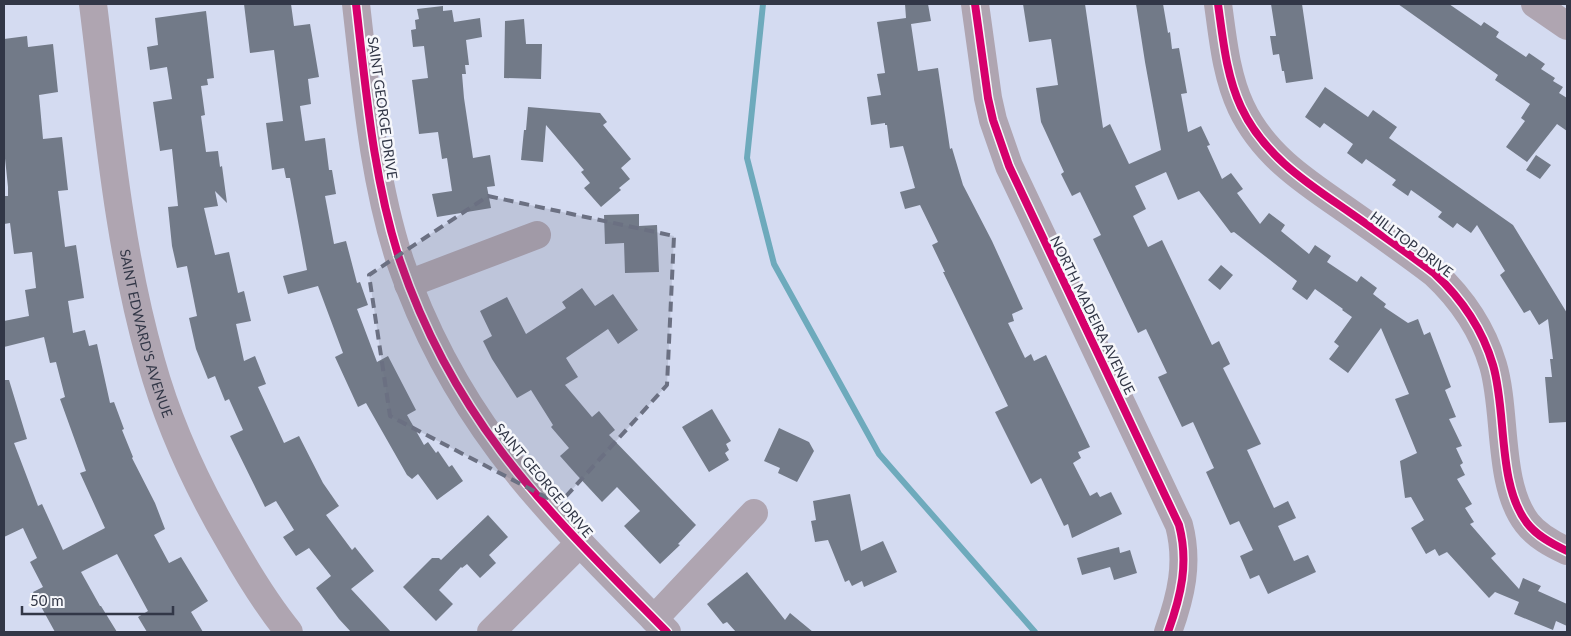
<svg xmlns="http://www.w3.org/2000/svg" width="1571" height="636" viewBox="0 0 1571 636" font-family="Lato,sans-serif">
<style>
.lines{fill:none;stroke-linecap:round;stroke-linejoin:round}
.stream{stroke:#6eaabc;stroke-width:6}
.building{fill:#727a88}
.minor{stroke:#afa5b1;stroke-width:28}
.cycleway-casing{stroke:#f6f7fb;stroke-width:11}
.cycleway{stroke:#d6006c;stroke-width:8}
.marked{fill:#6b7082;fill-opacity:0.2;stroke:#6b7082;stroke-width:4;stroke-dasharray:10 6;stroke-linejoin:round}
.labels{text-anchor:middle;dominant-baseline:central;stroke-width:5;stroke-linejoin:round;paint-order:stroke}
.street-label{font-size:14px;fill:#323747;stroke:#f6f7fb}
</style>
<rect width="100%" height="100%" fill="#d4dbf1"/>
<g class="lines">
<path class="stream" d="M763 4 747 158 774 264 879 454 1035 632"/>
</g>
<path class="building" d="M244 4H291L294 26 310 24 319 77 308 79 311 104 300 106 305 141 325 138 329 170H332L336 194 325 196 334 244 346 241 357 283 360 282 368 305 357 309 377 362 388 356 416 410 407 415 424 445 428 442 436 453 438 451 449 467 452 465 463 481 437 500 418 474 412 479 407 475 366 403 358 407 335 357 343 353 318 286 288 294 283 276 307 270 290 178H286L284 168 272 170 266 123 283 121 274 50 250 53Z
M905 4H928L931 21 911 24 918 71 938 68 950 149 952 148 963 185 992 241 1023 309 1012 314 1014 321 1008 323 1025 358 1031 354 1034 361 1046 355 1090 447 1078 452 1081 458 1073 463 1090 496 1097 492 1100 497 1111 492 1122 514 1072 538 1068 524 1064 526 1041 478 1031 484 995 412 1008 406 943 272H945L932 245 938 242 920 205 905 209 900 192 915 188 903 146 890 148 887 125H885V123L871 125 867 97 881 95 877 74 885 73 877 22 906 18Z
M1023 4H1085L1103 128 1110 124 1129 164 1161 150 1145 62 1136 4H1163L1168 33 1170 32 1172 49 1179 48 1187 93 1181 94 1188 132 1201 126 1210 145 1207 146 1222 179 1231 173 1243 189 1237 193 1260 224 1269 213 1285 225 1281 231 1309 254 1315 245 1331 256 1327 262 1357 282 1361 276 1377 288 1373 294 1386 304 1384 307 1408 323 1418 319 1424 335 1430 332 1451 387 1445 390 1456 417 1449 419 1462 446 1456 448 1463 463 1460 465 1465 475 1457 479 1472 504 1465 508 1474 522 1470 524 1496 554 1491 558 1519 589 1523 578 1541 586 1538 591 1567 604V626L1556 621 1553 630 1514 614 1519 602 1495 592 1489 598 1447 552 1439 556 1435 549 1426 554 1411 528 1424 520 1411 497 1405 498 1400 461 1417 453 1395 399 1409 394 1381 328 1348 373 1329 359 1339 346 1334 342 1352 317 1342 310 1343 309 1315 289 1307 300 1292 289 1297 281 1234 232 1231 233 1199 191 1178 200 1166 172 1135 186 1146 209 1133 216 1148 247 1162 240 1212 345 1219 341 1230 364 1223 368 1261 444 1247 450 1274 508 1288 501 1296 518 1278 526 1294 561 1308 555 1316 572 1268 594 1259 575 1250 579 1240 556 1253 550 1239 521 1230 525 1206 472 1214 468 1193 422 1182 427 1158 377 1167 373 1146 329 1138 333 1093 239 1101 235 1080 192 1072 196 1061 174 1064 172 1041 122 1036 88 1058 85 1051 39 1029 42Z
M1271 4H1302L1313 79 1286 83 1284 71H1282L1279 54 1273 55 1270 36H1276Z
M1398 4H1449L1481 26 1484 22 1499 32 1496 37 1526 57 1529 53 1545 64 1541 69 1555 78 1553 81 1563 87 1559 93 1567 98V131L1557 124 1527 162 1506 147 1525 121 1521 118 1530 104 1495 80 1498 75Z
M443 6V11L452 10 454 22 480 18 482 37 466 40 469 65H465L466 74H462L464 98 473 158 490 155 495 186 487 187 491 208 437 217 432 194 452 191 447 158 442 159 438 132 419 134 412 80 428 78 424 46 413 47 411 30 416 29 415 20 419 19 417 9Z
M206 11 214 78 207 79 208 85 201 86 205 115 201 116 206 152 218 151 220 167 222 166 227 203 215 191 218 206 204 208 215 255 229 252 238 293 244 291 251 321 236 324 244 361 255 356 266 384 258 387 284 443 299 436 323 483 339 506 326 515 352 550 355 547 374 571 351 589 391 632H351L339 619 316 588 331 576 309 548 296 556 283 537 294 530 276 501 265 507 230 436 243 430 229 399 225 401 215 376 208 379 196 349 189 318 197 316 187 266 177 268 172 246 168 207 178 206 172 149 160 151 153 102 172 99 167 67 150 70 147 47 158 45 155 18Z
M524 19 526 44H542L541 79 504 78 505 21Z
M27 36 28 47 53 44 58 92 39 95 43 139 62 137 68 190 58 191 65 247 76 245 84 298 68 301 73 333 85 330 89 346 97 344 110 403 114 402 124 429 122 430 133 457 132 458 155 503 165 529 154 535 169 563 181 557 208 601 191 612 203 632H147L138 617 148 611 117 554 81 572 100 606H101L117 632H55L33 592 43 587 30 562 37 558 23 528 4 537V380H9L27 439 14 443 38 506 42 504 63 550 105 528 80 473 86 471 60 399 65 397 56 362 50 363 44 337 4 347V321L29 316 25 290 36 288 32 252 14 254 10 223 4 224V196H8V187L4 149V39Z
M1325 87 1368 117 1373 110 1397 127 1389 138 1513 225 1567 313V422L1549 423 1545 377H1552L1550 359H1553L1548 319 1539 325 1530 310 1524 313 1500 275 1505 271 1477 225 1471 233 1457 223 1453 228 1438 217 1442 212 1411 190 1408 196 1392 185 1396 180 1366 159 1362 164 1347 153 1353 144 1324 123 1320 128 1305 117Z
M528 107 600 113 607 122 603 125 631 159 621 168 630 179 619 188 621 190 601 207 584 188 590 183 581 172 584 170 546 125 543 162 521 160 524 130H526Z
M1536 155 1551 165 1540 179 1526 170Z
M639 214V226L657 225 659 272 625 273 624 243 605 244 604 215Z
M1221 265 1233 275 1220 290 1208 280Z
M582 288 595 306 613 294 638 330 618 344 608 329 566 358 578 377 565 385 592 417 599 411 615 430 609 435 696 525 678 544 680 545 660 564 624 526 640 511 617 487 602 502 576 474 560 456 569 448 551 427 553 425 531 390 517 398 492 359 483 341 492 336 480 311 507 297 526 334 566 308 562 302Z
M712 409 731 441 726 444 729 450 725 453 729 460 709 472 682 427Z
M779 428 809 442 814 451 797 482 778 473 780 468 764 461Z
M850 494 861 551 883 541 897 572 864 587 862 581 852 586 849 580 845 582 828 540 815 542 811 521 816 520 813 501Z
M488 515 508 537 489 555 496 563 480 578 467 564 462 568 461 567 439 590 453 604 436 621 403 587 432 558H439L441 560Z
M1119 547 1120 553 1130 550 1137 573 1114 580 1110 567 1082 575 1077 558Z
M747 572 785 620 790 613 813 632H736L727 622 723 624 707 604Z"/>
<g class="lines">
<g class="minor">
<path id="s1" d="M93 4C108 123 118 245 151 361 169 426 197 486 231 544 248 574 267 605 289 632"/>
<path d="M356 4C366 90 373 178 400 261 423 328 458 394 501 451 550 516 610 574 667 632"/>
<path d="M975 4 988 98 993 120 1009 166 1179 525C1189 563 1181 596 1168 632"/>
<path d="M1218 4C1223 39 1226 75 1241 107 1263 154 1304 181 1345 209 1375 230 1405 251 1434 273 1462 299 1482 328 1493 365 1507 412 1497 484 1527 523 1537 536 1552 544 1567 551"/>
<path d="M1535 4 1567 26"/>
<path d="M408 284 537 235"/>
<path d="M654 619 754 513"/>
<path d="M491 632 580 543"/>
</g>
<defs>
<path id="cycleway" d="M356 4C366 90 373 178 400 261 423 328 458 394 501 451 550 516 610 574 667 632
M975 4 988 98 993 120 1009 166 1179 525C1189 563 1181 596 1168 632
M1218 4C1223 39 1226 75 1241 107 1263 154 1304 181 1345 209 1375 230 1405 251 1434 273 1462 299 1482 328 1493 365 1507 412 1497 484 1527 523 1537 536 1552 544 1567 551"/>
</defs>
<use href="#cycleway" class="cycleway-casing"/>
<use href="#cycleway" class="cycleway"/>
</g>
<path class="marked" d="M488 196 674 236 667 385 559 504 390 416 369 275Z"/>
<g class="labels">
<g class="street-label">
<text transform="translate(383 108) rotate(82)">SAINT GEORGE DRIVE</text>
<text transform="translate(1412 244) rotate(37)">HILLTOP DRIVE</text>
<text transform="translate(1093 315) rotate(64)">NORTH MADEIRA AVENUE</text>
<text stroke="none"><textPath href="#s1" startOffset="334">SAINT EDWARD'S AVENUE</textPath></text>
<text transform="translate(544 480) rotate(50)">SAINT GEORGE DRIVE</text>
</g>
</g>
<rect width="1571" height="636" fill="none" stroke="#323747" stroke-width="10"/>
<path d="M22 606v8h151v-8" fill="none" stroke="#323747" stroke-width="2.5"/>
<text x="30" y="606" font-size="15" fill="#323747" stroke="#f6f7fb" stroke-width="4" paint-order="stroke">50 m</text>
</svg>
